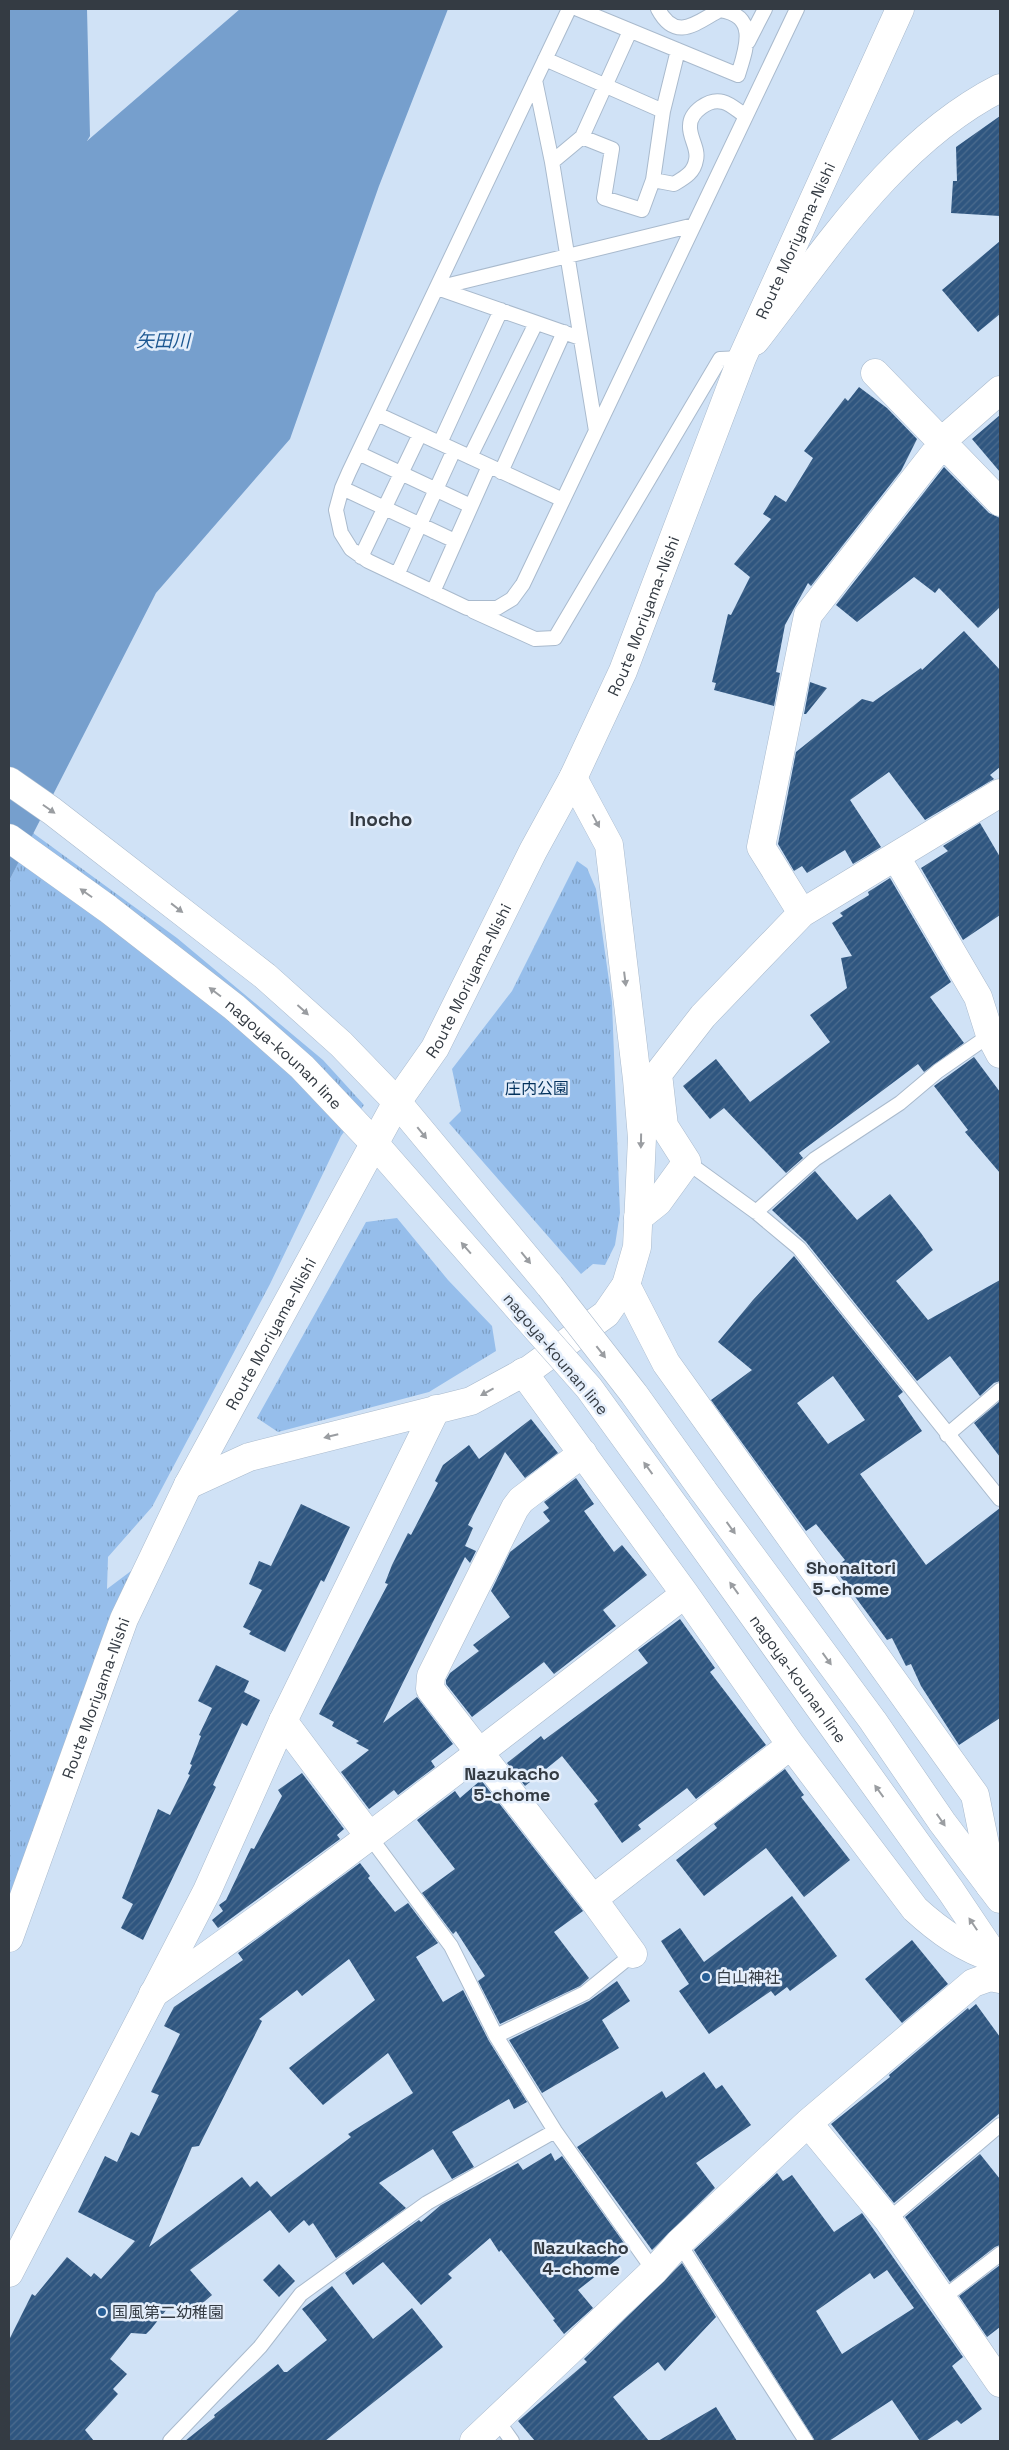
<svg xmlns="http://www.w3.org/2000/svg" width="1009" height="2450" viewBox="0 0 1009 2450" font-family="'Space Grotesk','Noto Sans JP',sans-serif">
<style>
.grass{fill:url(#grass-tufts)}
.water{fill:#769fcd}
.building{fill:url(#building-hatch);fill-rule:evenodd}
.lines{fill:none;stroke-linecap:round;stroke-linejoin:round}
.service-casing{stroke:#a9bacd;stroke-width:16}
.minor-casing{stroke:#a9bacd;stroke-width:29}
.tertiary-casing{stroke:#a9bacd;stroke-width:29}
.secondary-casing{stroke:#a9bacd;stroke-width:29}
.primary-casing{stroke:#a9bacd;stroke-width:29}
.service{stroke:#fff;stroke-width:14}
.minor{stroke:#fff;stroke-width:28}
.tertiary{stroke:#fff;stroke-width:28}
.secondary{stroke:#fff;stroke-width:28}
.primary{stroke:#fff;stroke-width:28}
.primary-bridge-casing{stroke:#a9bacd;stroke-width:29;stroke-linecap:butt}
.primary-bridge{stroke:#fff;stroke-width:28}
.oneway{fill:#9a9da1}
.poi-dot{fill:#265e96;stroke:#e4eefb;stroke-width:2}
.labels{text-anchor:middle;dominant-baseline:central;stroke-width:5;stroke-linejoin:round;paint-order:stroke}
.street-label{font-size:16px;fill:#343b43;stroke:#e4eefb}
.park-label{font-size:16px;fill:#03325d;stroke:#e4eefb}
.poi-label{font-size:16px;fill:#343b43;stroke:#e4eefb;text-anchor:start}
.water-label{font-size:18px;font-style:italic;fill:#1c5791;stroke:#e4eefb}
.neighbourhood-label{font-size:18px;font-weight:bold;fill:#343b43;stroke:#e4eefb}
.quarter-label{font-size:19px;font-weight:bold;fill:#343b43;stroke:#e4eefb}
</style>
<defs>
<pattern id="grass-tufts" width="24" height="20" patternUnits="userSpaceOnUse" patternTransform="scale(1.25)"><rect width="24" height="20" fill="#96beeb"/><path d="M3 7l-1-3M5 7V3M7 7l1-3M15 17l-1-3M17 17v-4M19 17l1-3" fill="none" stroke="#7b9cc0"/></pattern>
<pattern id="building-hatch" width="6" height="6" patternUnits="userSpaceOnUse" patternTransform="scale(1.25)"><rect width="6" height="6" fill="#2f5680"/><path d="M-1 1l2-2M0 6l6-6M5 7l2-2" fill="none" stroke="#4c6c8e"/></pattern>
</defs>
<rect width="100%" height="100%" fill="#d0e2f6"/>
<path class="grass" d="M33 833 177 938 323 1060 364 1105 341 1136 270 1284 152 1507 108 1557 107 1589 155 1553 9 1938V881Z
M577 861 587 868 596 889 612 1002 620 1213 615 1245 605 1265 593 1264 581 1274 449 1123 461 1111 452 1069 512 991Z
M397 1218 448 1280 492 1326 496 1351 429 1392 278 1432 257 1418 366 1222Z"/>
<path class="water" d="M9 9H87L90 136 87 141 240 9H448L379 186 290 439 156 593 9 881Z"/>
<path class="building" d="M1000 116V216L951 213 953 181H957L956 147Z
M1000 241V314L978 332 942 290Z
M859 387 887 408 917 439 901 471 811 586 808 583 785 625 776 672 780 673 774 706 714 690 716 683 712 682 728 614 731 615 750 577 734 564 771 519 763 514 775 495 786 502 813 458 804 451 845 398 848 401Z
M1000 415V472L972 439Z
M944 467 989 513 1000 518V607L978 628 939 588 935 593 914 577 857 622 836 605Z
M964 631 1000 670V767L990 775 994 779 925 820 889 772 850 800 881 847 853 864 845 850 807 873 802 866 794 871 778 844 796 752 862 699 873 702 921 668 922 670Z
M810 682 827 688 806 714H804Z
M980 823 1000 857V915L963 940 921 868 948 851 943 846Z
M890 878 951 982 930 997 964 1043 924 1072 918 1064 799 1153 803 1158 786 1173 724 1108 710 1119 683 1086 716 1059 750 1102 830 1042 810 1015 847 988 841 958 852 956 832 923 843 916 840 913 869 895 868 892Z
M974 1057 1000 1092V1173L965 1132 968 1130 934 1086Z
M815 1171 857 1220 890 1194 921 1233 933 1250 896 1281 928 1320 1000 1280V1381L994 1383 980 1396 950 1356 917 1381 806 1242 772 1210Z
M794 1256 903 1392 898 1396 922 1431 860 1474 926 1565 1000 1508V1718L959 1745 921 1686 911 1664 906 1666 892 1638 887 1640 834 1568 845 1560 816 1524 806 1531 711 1400 752 1370 718 1342 753 1300ZM833 1376 865 1420 828 1444 797 1403Z
M1000 1401V1457L974 1423Z
M531 1419 558 1453 525 1478 505 1452 468 1525 473 1528 465 1546 476 1551 470 1563 465 1557 383 1723 417 1697 453 1744 431 1761 435 1767 398 1795 394 1790 369 1809 341 1772 369 1750 356 1743 359 1741 332 1726 334 1722 319 1714 388 1584 385 1583 392 1565 408 1533 411 1535 438 1483 435 1481 443 1465 469 1445 479 1459Z
M576 1478 594 1504 584 1511 614 1552 622 1545 647 1575 603 1610 616 1626 554 1674 544 1662 472 1717 446 1684V1680L450 1673 479 1651 473 1645 510 1617 491 1591 510 1552 550 1521 543 1512 549 1508 544 1502Z
M301 1504 350 1527 324 1582 321 1580 285 1652 249 1634 251 1631 243 1627 262 1590 249 1584 259 1561 271 1566Z
M680 1619 715 1668 710 1672 766 1745 696 1799 687 1788 638 1825 641 1829 622 1843 594 1804 598 1801 562 1756 525 1786 507 1763 541 1736 544 1740 648 1663 638 1650Z
M216 1665 249 1681 244 1692 260 1700 247 1726 242 1723 213 1785 216 1787 143 1940 121 1928 133 1904 122 1898 158 1809 170 1815 190 1775 188 1774 192 1765 190 1764 201 1736 199 1735 212 1708 198 1701Z
M785 1769 804 1795 801 1797 850 1860 804 1897 766 1848 704 1896 676 1860 717 1828 714 1824Z
M302 1773 344 1829 337 1835 340 1839 218 1928 212 1920 223 1911 219 1905 226 1900 251 1848 254 1849 282 1796 278 1790Z
M481 1780 583 1911 554 1932 589 1978 580 1986 500 2024 478 1981 485 1976 456 1931 453 1934 422 1893 455 1869 417 1820 455 1791 460 1798Z
M360 1863 370 1876 368 1878 395 1912 408 1903 438 1943 416 1957 443 2002 463 1990 489 2041 527 2102 514 2109 509 2099 452 2132 474 2167 452 2179 433 2149 379 2183 406 2208 336 2258 313 2223 309 2226 304 2220 289 2233 270 2210 190 2270 212 2295 184 2319 171 2304 151 2329 146 2334 131 2333 110 2359 127 2374 113 2389 118 2394 85 2430 94 2441H9V2340L32 2294 35 2296 67 2257 91 2277 94 2273 101 2279 135 2241 78 2212 105 2156 117 2162 131 2132 139 2136 159 2095 151 2092 180 2034 164 2026 174 2007 243 1960 238 1953ZM349 1959 375 2000 289 2068 323 2105 388 2053 413 2093 348 2134 351 2137 271 2197 257 2181 250 2187 242 2177 149 2247 192 2147 199 2146 262 2021 259 2019 297 1990 302 1996Z
M792 1896 837 1956 790 1991 787 1987 775 1996 771 1991 709 2034 679 1991 689 1984 661 1941 680 1928 704 1962Z
M912 1940 948 1984 902 2023 865 1979Z
M617 1981 630 2001 602 2020 619 2048 542 2093 509 2040 589 2001Z
M976 2004 1000 2037V2113L894 2203 831 2124 890 2077 889 2075 968 2008 969 2010Z
M704 2072 716 2089 722 2085 751 2125 696 2163 715 2188 652 2250 577 2147 662 2091 666 2098Z
M551 2153 555 2161 562 2156 629 2250 578 2290 593 2308 564 2334 553 2320 555 2319 501 2250 499 2252 490 2238 448 2274 452 2278 421 2305 383 2262 353 2285 345 2273 419 2220 421 2222 441 2205 518 2163 523 2170Z
M980 2154 1000 2179V2245L995 2247 950 2282 905 2217Z
M777 2173 783 2181 792 2175 834 2232 862 2213 963 2357 952 2366 982 2409 961 2424 957 2420 926 2441H920L892 2400 829 2441H815L694 2250ZM887 2270 914 2308 842 2354 816 2311 870 2273 874 2279Z
M682 2263 716 2317 665 2371 658 2362 613 2397 649 2441H535L518 2421 587 2362 584 2359Z
M279 2264 295 2281 279 2297 263 2280Z
M1000 2265V2327L987 2337 959 2296Z
M332 2286 373 2339 412 2308 443 2347 325 2441H185L215 2417 214 2415 278 2364 284 2372H287L327 2340 302 2309Z
M716 2407 737 2441H658Z"/>
<g class="lines">
<defs>
<path id="service" d="M569 9 349 472 342 488 336 510 341 533 351 549 368 561 467 608H497L512 599 523 584 797 9
M578 9 738 75C746 49 759 16 720 10 697 22 676 43 658 9
M748 42 765 9
M545 59 663 111
M535 80 552 162 596 431
M582 137 612 149 604 198 642 210 653 180 663 111 678 50
M552 162 582 137 630 31
M653 180 674 184C684 178 694 173 696 160 699 149 689 137 690 126 690 112 709 98 723 102 731 104 739 112 746 116
M580 338 437 288 694 225
M377 414 563 500
M440 443 501 310
M358 453 471 506
M470 457 536 323
M501 472 564 332
M342 488 455 541
M361 557 420 434
M397 575 454 450
M433 592 489 466
M473 611 535 639 555 638 720 359 742 358
M687 1162 756 1212 799 1248 1000 1499
M756 1212 815 1159 900 1103 938 1071 990 1035
M947 1435 1000 1390
M370 1837 451 1946 496 2036 555 2131 654 2271
M496 2036 585 1993 633 1954
M888 2220 1000 2125
M679 2243 806 2441
M943 2298 1000 2254
M497 2420 512 2441
M170 2441 260 2347 301 2294 427 2203 555 2131"/>
<path id="minor" d="M875 373 1000 502
M896 857 978 997 990 1035 1000 1054
M802 913 761 847 808 615 950 434 1000 390
M638 1218 658 1202 687 1162 664 1126 658 1074 703 1016 802 913 1000 793
M626 1285 666 1363 975 1795 991 1874 990 1886
M523 1372 685 1594
M583 1453 521 1500 515 1508 431 1676 430 1689 593 1899 633 1954
M283 1721 370 1837
M593 1899 791 1745
M153 1994C335 1867 509 1729 685 1594L791 1745 915 1909C939 1931 964 1949 996 1959
M808 2123 888 2220 1000 2383
M474 2441 654 2271 679 2243 808 2123 973 1983 990 1977 1000 1979"/>
<path id="tertiary" d="M755 341C826 250 894 142 1000 88
M188 1485 249 1457 471 1401 530 1369 606 1314 626 1285 637 1247 642 1138 637 1079 609 845 573 778
M9 2273 207 1891 283 1721 436 1409"/>
<g id="secondary">
<path id="s1" d="M9 1938 124 1619 188 1485 397 1102 435 1048 533 851 573 778 623 671 742 358 900 9"/>
</g>
<g id="primary">
<path d="M9 781 52 811 265 976 341 1044 397 1102 550 1286"/>
<path id="s2" d="M9 838 108 909 234 1007 302 1067 374 1143 521 1311"/>
<path d="M702 1489 873 1721 942 1822 1000 1899"/>
<path id="s3" d="M676 1508 951 1891 1000 1964"/>
</g>
</defs>
<use href="#service" class="service-casing"/>
<use href="#minor" class="minor-casing"/>
<use href="#tertiary" class="tertiary-casing"/>
<use href="#secondary" class="secondary-casing"/>
<use href="#primary" class="primary-casing"/>
<use href="#service" class="service"/>
<use href="#minor" class="minor"/>
<use href="#tertiary" class="tertiary"/>
<use href="#secondary" class="secondary"/>
<use href="#primary" class="primary"/>
<defs>
<path id="primary-bridge" d="M550 1286 634 1394 702 1489
M521 1311 589 1388 676 1508"/>
</defs>
<use href="#primary-bridge" class="primary-bridge-casing"/>
<use href="#primary-bridge" class="primary-bridge"/>
</g>
<defs><path id="oneway-solid" d="M-6-.8H1V-3.2L6.5 0L1 3.2V.8H-6Z" transform="scale(1.25)"/></defs>
<g class="oneway">
<use href="#oneway-solid" transform="translate(49 809) rotate(35)"/>
<use href="#oneway-solid" transform="translate(596 821) rotate(62)"/>
<use href="#oneway-solid" transform="translate(86 893) rotate(-145)"/>
<use href="#oneway-solid" transform="translate(177 908) rotate(38)"/>
<use href="#oneway-solid" transform="translate(625 979) rotate(83)"/>
<use href="#oneway-solid" transform="translate(215 992) rotate(-143)"/>
<use href="#oneway-solid" transform="translate(303 1010) rotate(42)"/>
<use href="#oneway-solid" transform="translate(422 1133) rotate(51)"/>
<use href="#oneway-solid" transform="translate(641 1141) rotate(91)"/>
<use href="#oneway-solid" transform="translate(466 1248) rotate(-131)"/>
<use href="#oneway-solid" transform="translate(526 1258) rotate(51)"/>
<use href="#oneway-solid" transform="translate(601 1352) rotate(52)"/>
<use href="#oneway-solid" transform="translate(487 1392) rotate(151)"/>
<use href="#oneway-solid" transform="translate(331 1436) rotate(166)"/>
<use href="#oneway-solid" transform="translate(648 1468) rotate(-126)"/>
<use href="#oneway-solid" transform="translate(731 1528) rotate(54)"/>
<use href="#oneway-solid" transform="translate(734 1588) rotate(-126)"/>
<use href="#oneway-solid" transform="translate(827 1659) rotate(54)"/>
<use href="#oneway-solid" transform="translate(879 1791) rotate(-126)"/>
<use href="#oneway-solid" transform="translate(941 1820) rotate(55)"/>
<use href="#oneway-solid" transform="translate(973 1924) rotate(-124)"/>
</g>
<g class="poi-dot">
<circle cx="706" cy="1977" r="5"/>
<circle cx="102" cy="2312" r="5"/>
</g>
<g class="labels">
<g class="street-label">
<text stroke="none"><textPath href="#s1" startOffset="1875">Route Moriyama-Nishi</textPath></text>
<text stroke="none"><textPath href="#s1" startOffset="1470">Route Moriyama-Nishi</textPath></text>
<text stroke="none"><textPath href="#s1" startOffset="1065">Route Moriyama-Nishi</textPath></text>
<text stroke="none"><textPath href="#s2" startOffset="350">nagoya-kounan line</textPath></text>
<text stroke="none"><textPath href="#s1" startOffset="660">Route Moriyama-Nishi</textPath></text>
<text transform="translate(556 1354) rotate(50)">nagoya-kounan line</text>
<text stroke="none"><textPath href="#s3" startOffset="210">nagoya-kounan line</textPath></text>
<text stroke="none"><textPath href="#s1" startOffset="255">Route Moriyama-Nishi</textPath></text>
</g>
<g class="park-label">
<text x="537" y="1088">庄内公園</text>
</g>
<g class="poi-label">
<text x="716" y="1977">白山神社</text>
<text x="112" y="2312">国風第二幼稚園</text>
</g>
<g class="water-label">
<text x="163" y="340">矢田川</text>
</g>
<g class="neighbourhood-label">
<text x="851" y="1567">Shonaitori<tspan x="851" dy="21">5-chome</tspan></text>
<text x="512" y="1773">Nazukacho<tspan x="512" dy="21">5-chome</tspan></text>
<text x="581" y="2247">Nazukacho<tspan x="581" dy="21">4-chome</tspan></text>
</g>
<g class="quarter-label">
<text x="381" y="819">Inocho</text>
</g>
</g>
<rect width="1009" height="2450" fill="none" stroke="#343b43" stroke-width="20"/>
</svg>
